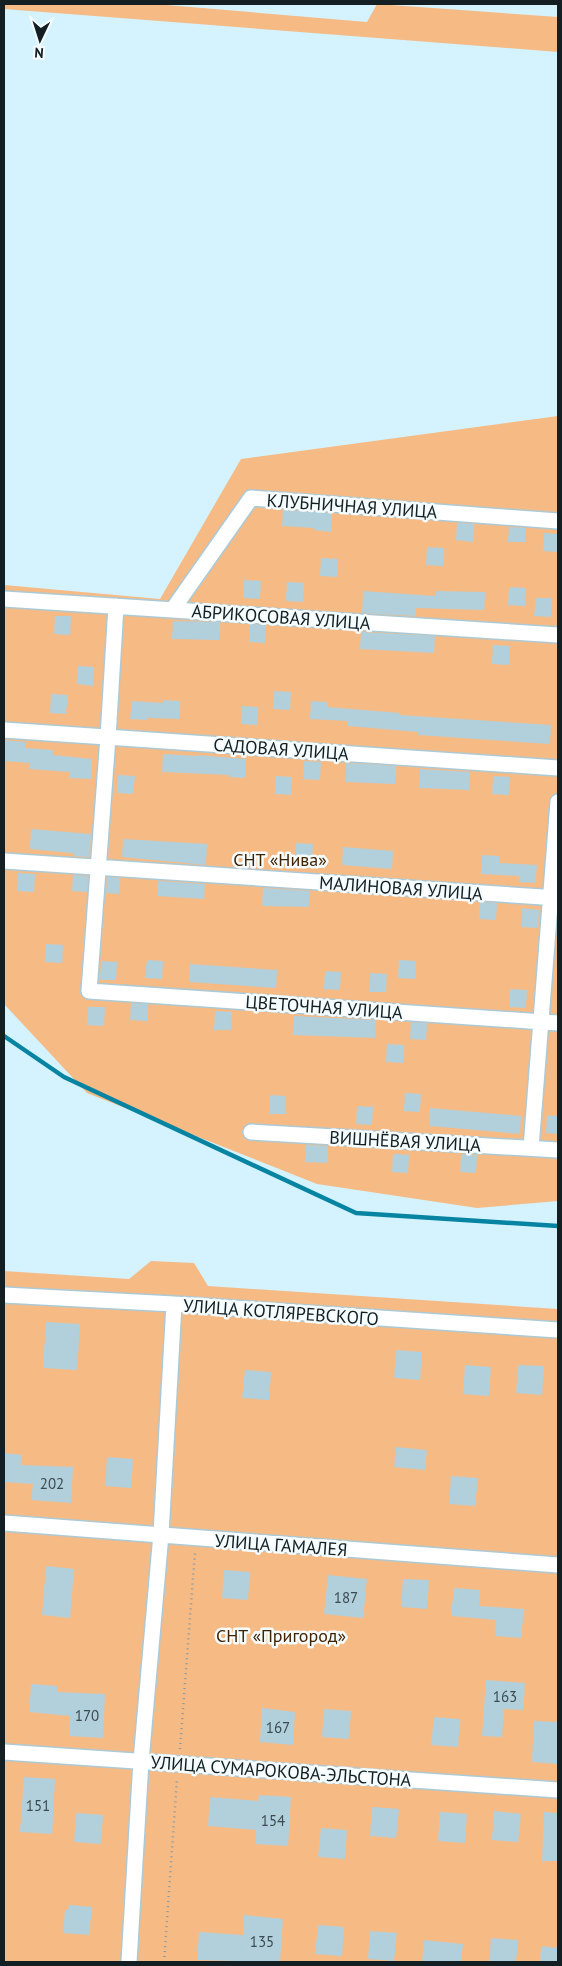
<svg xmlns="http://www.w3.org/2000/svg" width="562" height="1966" viewBox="0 0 562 1966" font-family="'PT Sans',sans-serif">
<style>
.green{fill:#f6ba85}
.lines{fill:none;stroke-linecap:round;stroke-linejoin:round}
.stream{stroke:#0784a1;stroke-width:4.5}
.building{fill:#b2d0dc}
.minor-casing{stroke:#accad5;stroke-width:18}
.path{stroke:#849ba4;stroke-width:2.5;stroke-dasharray:1 4;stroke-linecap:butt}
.minor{stroke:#fff;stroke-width:15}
.labels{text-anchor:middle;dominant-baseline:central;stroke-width:5;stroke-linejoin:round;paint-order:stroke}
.number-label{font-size:15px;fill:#3b4b51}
.street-label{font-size:18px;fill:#131f23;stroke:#f5fcfe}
.park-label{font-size:18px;fill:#412302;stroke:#f5fcfe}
</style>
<rect width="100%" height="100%" fill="#d4f3ff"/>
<path class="green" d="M4 4H155L367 22 377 4 558 17V52L4 9Z
M558 416V1201L477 1208 317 1184 87 1093 4 1004V585L160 599 241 459Z
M151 1261 194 1263 208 1286 558 1309V1962H4V1271L129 1279Z"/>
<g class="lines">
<path class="stream" d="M4 1036 64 1077 356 1213 558 1226"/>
</g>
<path class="building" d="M283 510 332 513 331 532 314 530V528L282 526Z
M457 523 474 524 473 542 456 540Z
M509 527 526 528 525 542H508Z
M544 533 558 534V552L543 551Z
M427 547 444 548 443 566 426 565Z
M321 558 338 559 337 577 320 576Z
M244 580 261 581 260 599 243 598Z
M287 582 304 583 303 602 286 601Z
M509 587 526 588 525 606 508 605Z
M363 591 435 596 436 591 485 592 484 610 416 608V616L362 613Z
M536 598H552L551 617 534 616Z
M55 616H71L70 635 54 634Z
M173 621 220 622 219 640 172 639Z
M250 624 266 625 265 643 249 642Z
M361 632 435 636 434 653 360 649Z
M493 645 510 646 509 665 492 664Z
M78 666 94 667 93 686 77 684Z
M274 691 291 692 290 710 273 709Z
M51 694 68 695 66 714 50 713Z
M163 700 180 701 179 719 147 718V720L130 719 132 701 163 703Z
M311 701 327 702V707L400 713V715L551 725 550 744 418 735V732L348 726V721L310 719Z
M242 706 258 707 257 725 241 724Z
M4 740 26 742 25 748 53 750V755L92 759 91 779 69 778 70 772 29 769 30 763 4 761Z
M163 754 198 756V755L246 759 245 778 229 777V775L162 772Z
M304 761 321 762 320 780 303 779Z
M346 763 396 766 395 784 345 782Z
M420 769 470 772 469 790 419 788Z
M118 775 135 776 133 794 117 793Z
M276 776 292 777 291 795 275 794Z
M493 776 510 777 509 795 492 794Z
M31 829 91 834 90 857 74 856V854L71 853 30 849Z
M123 839 207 844 206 865 122 857Z
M296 843 313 844 312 863 295 862Z
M343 847 393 851 392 869 342 865Z
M482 855 499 856V863L537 865 535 883 519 882V876L481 874Z
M18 873 35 874 34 892 17 891Z
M73 875 88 876 87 892 72 891Z
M107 877 120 878 119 894 106 893Z
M158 881 205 884 204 899 157 896Z
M263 888 310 891 309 907 262 906Z
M480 902 497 903 496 920 479 919Z
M522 908 539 910 538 928 521 927Z
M46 944 63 945 62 963 45 962Z
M147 960 163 961 162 979 145 978Z
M399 960 416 961 415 979 398 978Z
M101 961 117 962 116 980H100Z
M190 964 277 970 276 988 189 982Z
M325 971 341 972 340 990 324 989Z
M370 973 387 974 386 992H369Z
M510 989 527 990 526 1008 509 1007Z
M131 1003 148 1004 147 1021 130 1020Z
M88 1007H105L104 1026 87 1025Z
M215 1011 232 1012 231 1030H214Z
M294 1016 376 1020 375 1038 293 1035Z
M411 1022 427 1023 426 1040 410 1039Z
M387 1044 404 1045 403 1063 386 1062Z
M405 1093 421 1094 420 1112 404 1111Z
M270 1095 286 1096V1114H269Z
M357 1106 373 1107 372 1125 356 1124Z
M430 1108 521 1116 520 1134 430 1126Z
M547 1115 558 1116V1134L546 1133Z
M306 1145 328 1146 327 1163 305 1162Z
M393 1154 409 1155 408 1173 392 1172Z
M461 1154 477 1155 476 1173 460 1172Z
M46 1322 80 1324 77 1370 43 1368Z
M396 1350 422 1352 420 1380 394 1378Z
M465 1365 491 1367 489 1396 463 1394Z
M518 1365 544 1366 542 1395 516 1393Z
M245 1370 271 1372 269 1400 242 1398Z
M396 1447 427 1450 425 1470 394 1467Z
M4 1453 22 1455 21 1465 73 1467 71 1503 31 1500 33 1484 4 1482Z
M107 1457 133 1459 131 1488 105 1486Z
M451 1476 478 1478 475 1506 449 1504Z
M46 1566 74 1569 70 1618 42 1615Z
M224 1570 250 1572 248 1600 222 1598Z
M328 1575 367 1579 363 1618 324 1614Z
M403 1579 429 1580 427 1609 401 1607Z
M454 1588 480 1590 479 1606 524 1609 521 1638 495 1636 496 1620 451 1616Z
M486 1680 525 1683 523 1710 504 1709 502 1737 482 1736Z
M31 1684 57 1686V1692L105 1694 103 1738 69 1736 70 1716 29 1712Z
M262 1708 295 1712 293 1745 260 1742Z
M324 1709 351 1711 349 1739 322 1737Z
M434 1717 460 1719 458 1747 431 1745Z
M534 1721 558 1722V1764L532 1762Z
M24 1777 55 1779 52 1834 20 1832Z
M259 1795 291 1797 288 1846 256 1844V1830L208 1826 210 1797 258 1801Z
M372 1807 399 1809 396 1838 370 1836Z
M494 1811 521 1814 518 1842 492 1840Z
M440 1812 467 1814 465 1843 438 1841Z
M544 1812 558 1813V1861H542Z
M76 1813 103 1815 101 1844 74 1842Z
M321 1828 347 1830 345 1859 318 1857Z
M69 1905 92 1907 89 1935 63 1933 65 1910H68Z
M244 1915 283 1919 280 1962 197 1960 199 1932 243 1935Z
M318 1925 344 1927 342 1956 315 1954Z
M370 1931 397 1933 394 1961 368 1959Z
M491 1938 518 1940 516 1962H489Z
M424 1940 463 1944 461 1962H422Z
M541 1946 558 1948V1962H540Z"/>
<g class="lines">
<defs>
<path id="minor" d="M4 599 558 635
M116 606 108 737 89 991 558 1023
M173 609 251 498 558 521
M4 730 558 768
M4 861 558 898
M251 1132 558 1150
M531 1148 558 802
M4 1295 174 1304 558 1330
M4 1523 558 1565
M4 1752 558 1790
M129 1962 141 1761 161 1534 174 1304"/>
</defs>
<use href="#minor" class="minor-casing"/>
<path class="path" d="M180 1749 195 1552
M164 1962 177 1779"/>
<use href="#minor" class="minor"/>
</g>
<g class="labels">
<g class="number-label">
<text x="52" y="1483">202</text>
<text x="346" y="1597">187</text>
<text x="505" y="1696">163</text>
<text x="87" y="1715">170</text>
<text x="278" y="1727">167</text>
<text x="38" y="1805">151</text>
<text x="273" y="1820">154</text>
<text x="262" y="1941">135</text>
</g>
<g class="street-label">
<text transform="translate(352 506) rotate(4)">КЛУБНИЧНАЯ УЛИЦА</text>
<text transform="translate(281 617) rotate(4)">АБРИКОСОВАЯ УЛИЦА</text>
<text transform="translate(281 749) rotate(4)">САДОВАЯ УЛИЦА</text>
<text transform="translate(401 888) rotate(4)">МАЛИНОВАЯ УЛИЦА</text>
<text transform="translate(324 1007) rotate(4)">ЦВЕТОЧНАЯ УЛИЦА</text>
<text transform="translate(405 1141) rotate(3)">ВИШНЁВАЯ УЛИЦА</text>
<text transform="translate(281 1312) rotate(4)">УЛИЦА КОТЛЯРЕВСКОГО</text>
<text transform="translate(281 1545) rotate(4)">УЛИЦА ГАМАЛЕЯ</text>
<text transform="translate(281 1771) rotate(4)">УЛИЦА СУМАРОКОВА-ЭЛЬСТОНА</text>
</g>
<g class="park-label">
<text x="280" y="859">СНТ «Нива»</text>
<text x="281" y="1635">СНТ «Пригород»</text>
</g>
</g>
<rect width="562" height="1966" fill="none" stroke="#131f23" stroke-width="10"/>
<g transform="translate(40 40) rotate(184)" stroke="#f5fcfe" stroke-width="4" paint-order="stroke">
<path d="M0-4L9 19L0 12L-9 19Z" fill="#131f23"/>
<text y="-8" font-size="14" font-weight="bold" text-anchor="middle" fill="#131f23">N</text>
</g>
</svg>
